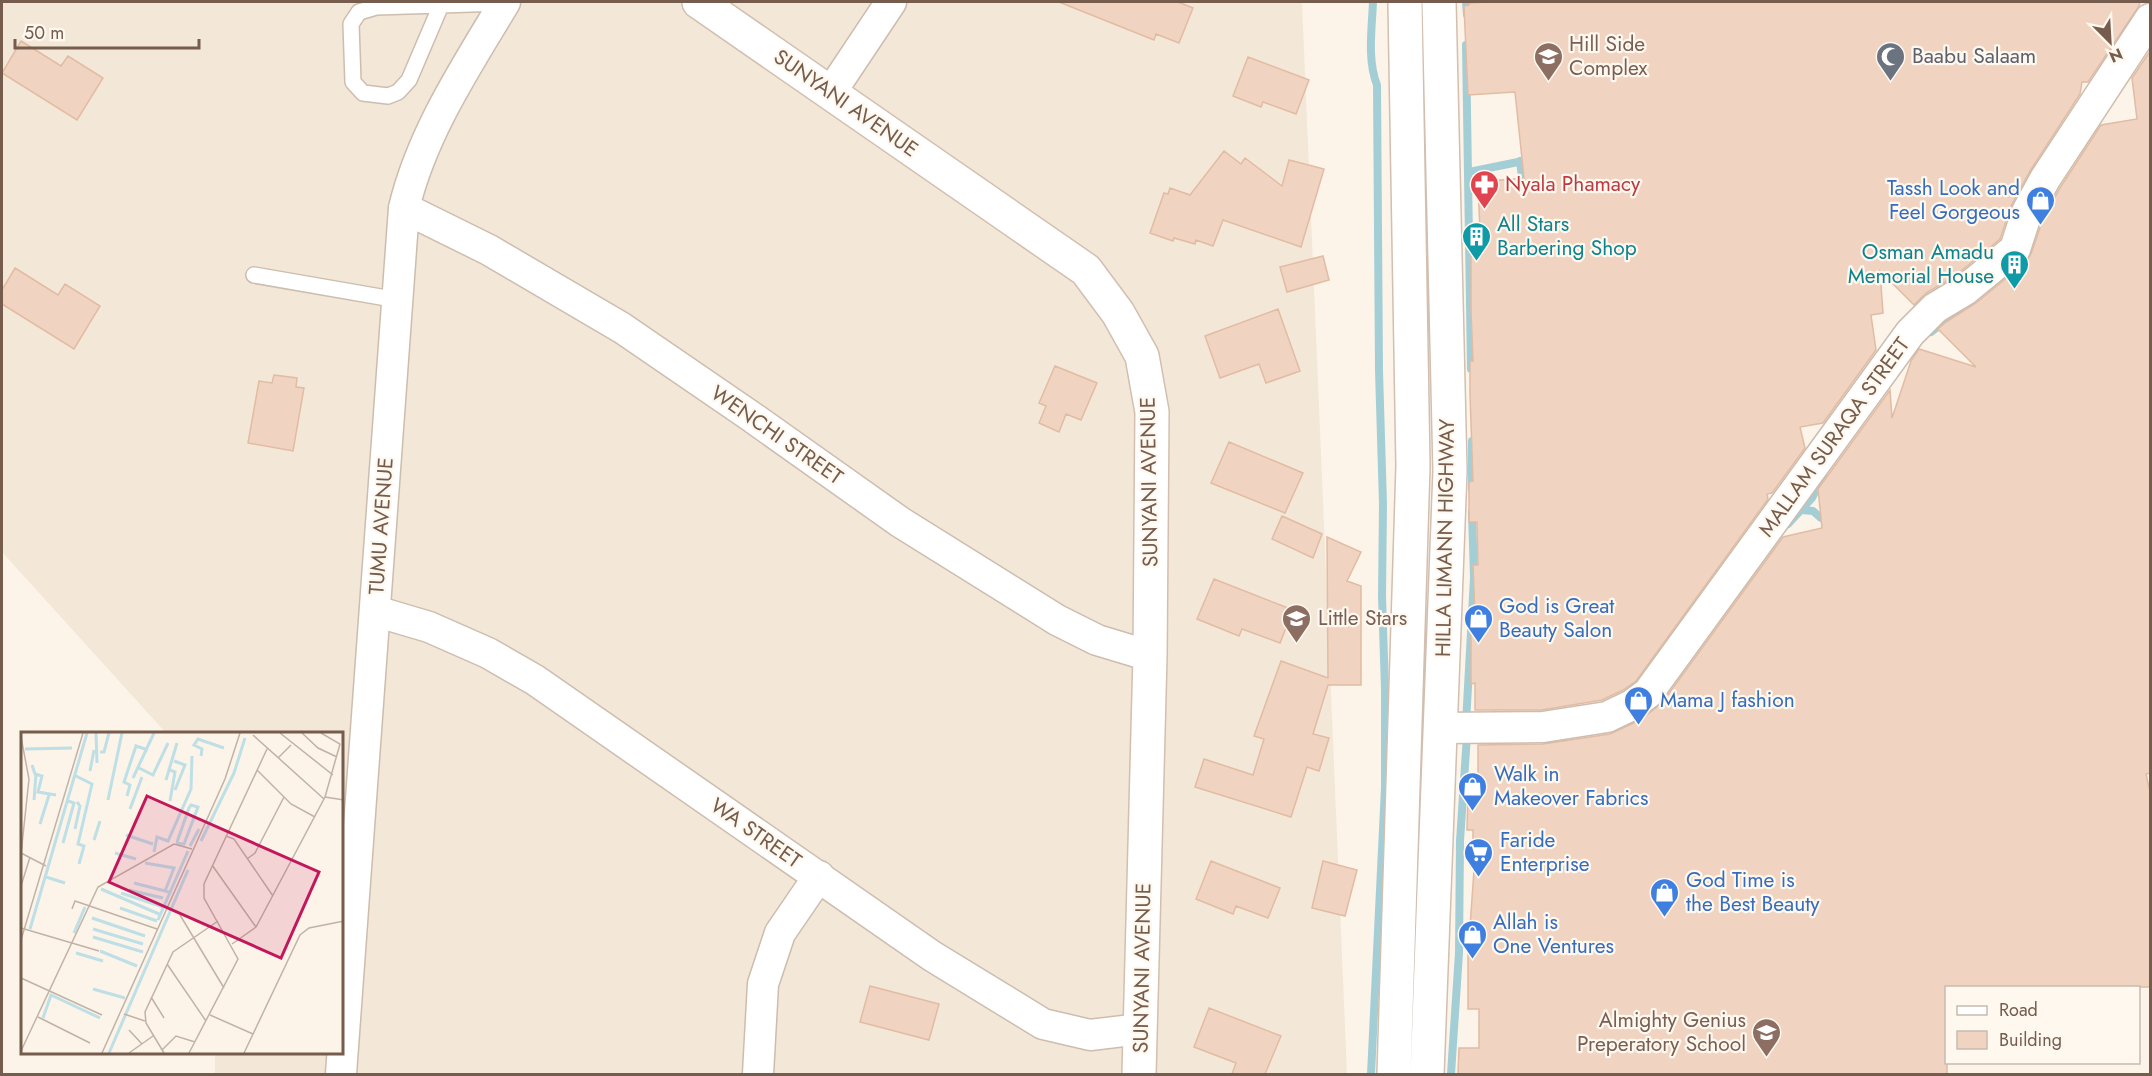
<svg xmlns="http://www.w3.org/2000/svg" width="2152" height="1076" viewBox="0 0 2152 1076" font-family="Jost,sans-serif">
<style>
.residential{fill:#f3e7d7}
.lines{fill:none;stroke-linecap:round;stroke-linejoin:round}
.stream{stroke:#a4ced6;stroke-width:8}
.building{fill:#f0d4c1;stroke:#e2bba3;stroke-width:1.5}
.lane-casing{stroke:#cdbdaf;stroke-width:18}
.street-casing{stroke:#cdbdaf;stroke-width:33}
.secondary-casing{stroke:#d2bfaf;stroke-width:36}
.lane{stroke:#fff;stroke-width:15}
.street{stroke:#fff;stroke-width:30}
.secondary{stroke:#fff;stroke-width:33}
.labels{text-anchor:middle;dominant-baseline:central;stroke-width:4.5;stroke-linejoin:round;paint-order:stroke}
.education-label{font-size:21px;fill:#785e54;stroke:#fef8ef;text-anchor:start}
.worship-label{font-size:21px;fill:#5b616d;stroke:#fef8ef;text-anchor:start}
.street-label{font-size:21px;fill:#755c4d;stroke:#fef8ef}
.health-label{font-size:21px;fill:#be3a42;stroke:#fef8ef;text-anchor:start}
.shop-label{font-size:21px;fill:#366cbe;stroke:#fef8ef;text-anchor:start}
.culture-label{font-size:21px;fill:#0d838f;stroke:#fef8ef;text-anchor:start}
.inset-river{fill:none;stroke:#bddfe5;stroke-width:3}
.inset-road{fill:none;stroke:#c2b2a6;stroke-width:1.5}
.view{fill:#c2185b;fill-opacity:0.15;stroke:#c2185b;stroke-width:3}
.inset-edge{fill:none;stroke:#755c4d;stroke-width:3}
</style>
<rect width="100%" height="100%" fill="#fcf4e9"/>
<path class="residential" d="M2 2H1302L1347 1074H215V1054H342V734H167L2 552Z"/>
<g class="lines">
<path class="stream" d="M1466 2 1467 15
M1466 45 1471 369
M1520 161 1523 186
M1469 172 1523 161
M1931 332 1959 310
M1472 441V489
M1801 510 1813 511 1821 518 1829 522
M1788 524 1812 498 1823 475
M1466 723 1474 578 1472 513
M1547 753 1548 742 1564 738
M1371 1074 1385 788V689L1382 596 1383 504 1379 371 1377 85C1367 60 1372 28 1373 2
M1451 1074 1459 953 1460 841 1467 735"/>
</g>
<path class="building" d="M1059 2H1178L1193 8 1179 43 1156 34 1154 40Z
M1487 2H2140L2139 6 2088 82H2082L2080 94 2030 171 2012 204 2000 239 1955 276 1926 293 1914 305 1880 271 1883 313 1871 315 1876 350 1823 423 1800 427 1805 448 1772 493 1767 494 1768 499 1636 681 1623 690 1602 700 1542 710H1475V683L1471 684V614H1475L1473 565H1478L1477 522H1469V482L1473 481 1470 394V361H1473L1471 310V257L1481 256 1478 182 1524 178 1515 92 1468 95 1464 6 1469 5V3Z
M21 41 61 66 68 56 103 78 77 120 2 73Z
M2151 50V773L2146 774 2151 796V987H1947V1074H1458L1459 1048H1479V1009H1468V956L1476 841H1473V830H1467L1468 791H1478V745L1543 744 1610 734 1640 720 1662 703 1783 537 1822 528 1818 489 1890 390 1892 418 1911 361 1919 349 1976 367 1938 329 1946 322 1976 303 2026 262 2031 254 2043 219 2060 188 2101 125 2137 119 2132 78Z
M1248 57 1309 80 1296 114 1263 102 1261 107 1233 96Z
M1224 151 1241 164 1245 158 1282 186 1289 160 1324 169 1301 247 1223 220 1213 246 1196 240 1195 244 1174 238 1173 241 1150 233 1164 193 1168 194 1170 188 1190 195Z
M1323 256 1329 280 1287 292 1280 267Z
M15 268 58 295 65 284 100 306 74 349 2 304V290Z
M1278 309 1300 371 1266 383 1259 364 1220 378 1205 336Z
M1055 366 1097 383 1081 420 1066 414 1059 432 1039 423 1046 406 1039 403Z
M274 375 297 378 296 387 304 388 293 451 248 443 259 381 272 383Z
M1229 442 1303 473 1285 513 1211 483Z
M1282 516 1322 534 1313 558 1272 539Z
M1327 537 1361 552 1347 581 1361 586V685H1328L1313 734 1329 738 1319 771 1307 767 1291 817 1195 787 1204 759 1253 775 1264 739 1254 736 1281 661 1328 678Z
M1214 579 1293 610 1280 643 1242 629 1239 636 1197 619Z
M1211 861 1280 888 1268 918 1236 906 1233 914 1196 899Z
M1323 861 1357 870 1345 916 1312 908Z
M870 986 939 1004 929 1040 860 1022Z
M1209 1008 1281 1036 1265 1074H1232L1236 1063 1194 1047Z"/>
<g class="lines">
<defs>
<path id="lane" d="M441 5 409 80 398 92 388 96 363 93 353 82 351 24 359 12 376 7 504 3
M254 275 398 300"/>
<path id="street" d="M831 92 891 2
M404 208 489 250 622 328 749 415 900 522 1057 620 1097 640 1150 656
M375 611 429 627 488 653 535 680 932 956 1043 1024 1090 1035 1140 1029
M1440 728 1543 727 1607 717 1632 705 1648 693 1910 333 1935 308 1965 290 2015 249 2027 212 2045 179 2150 19
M341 1074 404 208C422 133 466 67 505 2
M758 1074 763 984 780 933 819 876"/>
<path id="secondary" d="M699 2 1086 270 1118 313 1142 356 1152 412 1150 656 1139 1074
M1394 1074 1413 466 1405 2
M1427 1074 1450 471 1439 2"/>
</defs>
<use href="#lane" class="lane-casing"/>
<use href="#street" class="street-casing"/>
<use href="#secondary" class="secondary-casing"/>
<use href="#lane" class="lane"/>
<use href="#street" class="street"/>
<use href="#secondary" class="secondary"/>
</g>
<defs>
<symbol id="school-pin" viewBox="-11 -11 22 30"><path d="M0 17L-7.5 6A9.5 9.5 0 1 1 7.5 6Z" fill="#8d6e63" stroke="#fef8ef"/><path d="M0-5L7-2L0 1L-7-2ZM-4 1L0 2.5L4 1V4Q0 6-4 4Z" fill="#fff"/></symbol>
<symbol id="mosque-pin" viewBox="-11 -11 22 30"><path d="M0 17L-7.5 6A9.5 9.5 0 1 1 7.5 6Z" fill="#6b7280" stroke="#fef8ef"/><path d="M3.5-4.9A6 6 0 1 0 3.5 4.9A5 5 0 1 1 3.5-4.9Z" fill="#fff"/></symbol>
<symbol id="pharmacy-pin" viewBox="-11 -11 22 30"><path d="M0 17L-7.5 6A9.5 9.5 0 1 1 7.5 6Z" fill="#e0444e" stroke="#fef8ef"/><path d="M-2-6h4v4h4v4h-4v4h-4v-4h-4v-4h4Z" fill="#fff"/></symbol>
<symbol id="shop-pin" viewBox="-11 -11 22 30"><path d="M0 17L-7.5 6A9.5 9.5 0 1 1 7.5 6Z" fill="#3f7fe0" stroke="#fef8ef"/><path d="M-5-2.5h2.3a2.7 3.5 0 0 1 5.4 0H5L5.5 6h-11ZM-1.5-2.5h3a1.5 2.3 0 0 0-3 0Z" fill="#fff"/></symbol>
<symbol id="building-pin" viewBox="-11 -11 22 30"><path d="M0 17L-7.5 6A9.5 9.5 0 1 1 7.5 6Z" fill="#0f9aa8" stroke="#fef8ef"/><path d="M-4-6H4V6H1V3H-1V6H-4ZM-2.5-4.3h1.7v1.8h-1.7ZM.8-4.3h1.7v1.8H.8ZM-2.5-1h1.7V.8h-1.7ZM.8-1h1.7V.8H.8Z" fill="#fff"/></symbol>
<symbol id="supermarket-pin" viewBox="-11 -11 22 30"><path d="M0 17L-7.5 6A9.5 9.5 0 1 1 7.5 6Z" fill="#3f7fe0" stroke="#fef8ef"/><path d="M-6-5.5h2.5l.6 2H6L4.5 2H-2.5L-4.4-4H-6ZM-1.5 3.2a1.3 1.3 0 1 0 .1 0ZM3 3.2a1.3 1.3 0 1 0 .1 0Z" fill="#fff"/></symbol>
</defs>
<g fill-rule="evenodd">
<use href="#school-pin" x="1532" y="40" width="33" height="45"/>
<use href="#mosque-pin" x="1874" y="40" width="33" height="45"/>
<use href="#pharmacy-pin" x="1468" y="168" width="33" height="45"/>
<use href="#shop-pin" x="2024" y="184" width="33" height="45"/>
<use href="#building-pin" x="1460" y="220" width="33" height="45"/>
<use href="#building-pin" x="1998" y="248" width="33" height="45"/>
<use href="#school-pin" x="1280" y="602" width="33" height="45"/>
<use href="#shop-pin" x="1462" y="602" width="33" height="45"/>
<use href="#shop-pin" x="1622" y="684" width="33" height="45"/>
<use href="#shop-pin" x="1456" y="770" width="33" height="45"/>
<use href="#supermarket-pin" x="1462" y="836" width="33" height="45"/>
<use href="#shop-pin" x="1648" y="876" width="33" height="45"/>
<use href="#shop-pin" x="1456" y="918" width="33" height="45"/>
<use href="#school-pin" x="1750" y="1016" width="33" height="45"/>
</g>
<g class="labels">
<g class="education-label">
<text x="1569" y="44">Hill Side<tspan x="1569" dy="24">Complex</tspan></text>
<text x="1318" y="618">Little Stars</text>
<text x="1746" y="1020" text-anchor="end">Almighty Genius<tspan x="1746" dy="24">Preperatory School</tspan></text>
</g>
<g class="worship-label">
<text x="1912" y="56">Baabu Salaam</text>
</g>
<g class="street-label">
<text transform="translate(846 103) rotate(35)">SUNYANI AVENUE</text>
<text transform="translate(777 435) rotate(35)">WENCHI STREET</text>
<text transform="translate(1834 437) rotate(-54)">MALLAM SURAQA STREET</text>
<text transform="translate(1149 482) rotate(-91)">SUNYANI AVENUE</text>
<text transform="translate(381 526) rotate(-86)">TUMU AVENUE</text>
<text transform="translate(1445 538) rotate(-89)">HILLA LIMANN HIGHWAY</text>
<text transform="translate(756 833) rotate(35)">WA STREET</text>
<text transform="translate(1142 968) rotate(-89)">SUNYANI AVENUE</text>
</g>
<g class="health-label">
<text x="1505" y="184">Nyala Phamacy</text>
</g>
<g class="shop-label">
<text x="2020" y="188" text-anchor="end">Tassh Look and<tspan x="2020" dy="24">Feel Gorgeous</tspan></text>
<text x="1499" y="606">God is Great<tspan x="1499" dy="24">Beauty Salon</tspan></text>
<text x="1660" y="700">Mama J fashion</text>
<text x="1494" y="774">Walk in<tspan x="1494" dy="24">Makeover Fabrics</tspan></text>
<text x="1500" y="840">Faride<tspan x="1500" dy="24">Enterprise</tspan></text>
<text x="1686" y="880">God Time is<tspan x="1686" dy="24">the Best Beauty</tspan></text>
<text x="1493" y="922">Allah is<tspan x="1493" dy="24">One Ventures</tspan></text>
</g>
<g class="culture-label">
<text x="1497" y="224">All Stars<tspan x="1497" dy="24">Barbering Shop</tspan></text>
<text x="1994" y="252" text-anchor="end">Osman Amadu<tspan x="1994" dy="24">Memorial House</tspan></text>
</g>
</g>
<g transform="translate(21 732)">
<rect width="322" height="322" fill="#fcf4e9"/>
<path class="inset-river" d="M75 1 76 31M4 17 51 16M79 20H83L88 1M180 24 181 17 173 13 177 7 203 16M153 29 164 33 154 58M11 33 14 42 21 44 17 60 35 63M118 36 132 43 147 11M69 39 73 18M55 44 71 52 57 112 63 114 58 132M112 46 133 1M145 48 156 11M106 64 109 53 103 50 115 14 127 18M13 68 15 42M87 68 101 1M149 69 154 40 149 38M109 77 121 45M19 92 28 63M54 97 59 74 56 70M105 103 132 112M73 108 79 89M180 109 213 41 224 6M42 111 53 71 47 69M155 111 163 112 177 75 170 73 168 76 156 110M169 114 178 97M133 120 136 105 147 109 170 57 171 24M94 121 115 127M124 131 153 136 144 159M25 145 44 151M113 151 148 160M80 157 138 182M108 158 142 166M100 161 142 175M99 176 136 189M71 186 124 204M137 188 167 119M9 197 66 1M72 197 122 212M53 201 64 175M72 205 122 220M79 219 116 234M55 221 82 229M72 257 104 266M22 286 30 263 79 286M88 321 167 138"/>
<path class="inset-road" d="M259 1 312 43M281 1 297 16 316 25M232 3 303 67M0 5 8 47 0 122M257 26 270 13M236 38 270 72 294 85M304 65 323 68M205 104 213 107 252 164M0 121 25 134M226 127 234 121 263 65M191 133 235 195M0 154 9 125M51 177 54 169 136 197M159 183 203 256M0 196 78 219M0 208 62 1M211 212 235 195 304 65 319 12 300 1M146 232 185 289M0 246 81 283M130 265 143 286M103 282 124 289M189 283 232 302M17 285 69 311M108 298 121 312M141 318 155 304 174 310M0 319 77 155 153 112 171 117M81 321 204 47 219 1M108 321 132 304M143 321 125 291 124 280 152 220 197 189M168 321 217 227 183 166V152L246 17M223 321 279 203 288 196 323 189"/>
<path class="view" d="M126 64 298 140 260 226 88 150Z"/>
<rect width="322" height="322" class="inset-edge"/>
</g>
<rect width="2152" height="1076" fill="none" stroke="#755c4d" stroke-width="6"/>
<rect x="1945" y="986" width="195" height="78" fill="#fef8ef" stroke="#c7baae" stroke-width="1.5"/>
<rect x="1957" y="1006" width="30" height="9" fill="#ffffff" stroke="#c7baae" stroke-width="1.5"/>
<text x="1999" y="1016" font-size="18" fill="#755c4d">Road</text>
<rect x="1957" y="1031" width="30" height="18" fill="#f0d4c1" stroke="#c7baae" stroke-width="1.5"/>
<text x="1999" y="1046" font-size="18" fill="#755c4d">Building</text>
<g transform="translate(2110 42) rotate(156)" stroke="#fef8ef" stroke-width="4.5" paint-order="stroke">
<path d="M0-4.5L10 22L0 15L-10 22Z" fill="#755c4d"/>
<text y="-9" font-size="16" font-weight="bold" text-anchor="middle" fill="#755c4d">N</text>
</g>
<path d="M15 39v9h184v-9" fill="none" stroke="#755c4d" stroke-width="3"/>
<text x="24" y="39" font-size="18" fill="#755c4d" stroke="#fef8ef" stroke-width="4.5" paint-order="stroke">50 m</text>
</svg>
